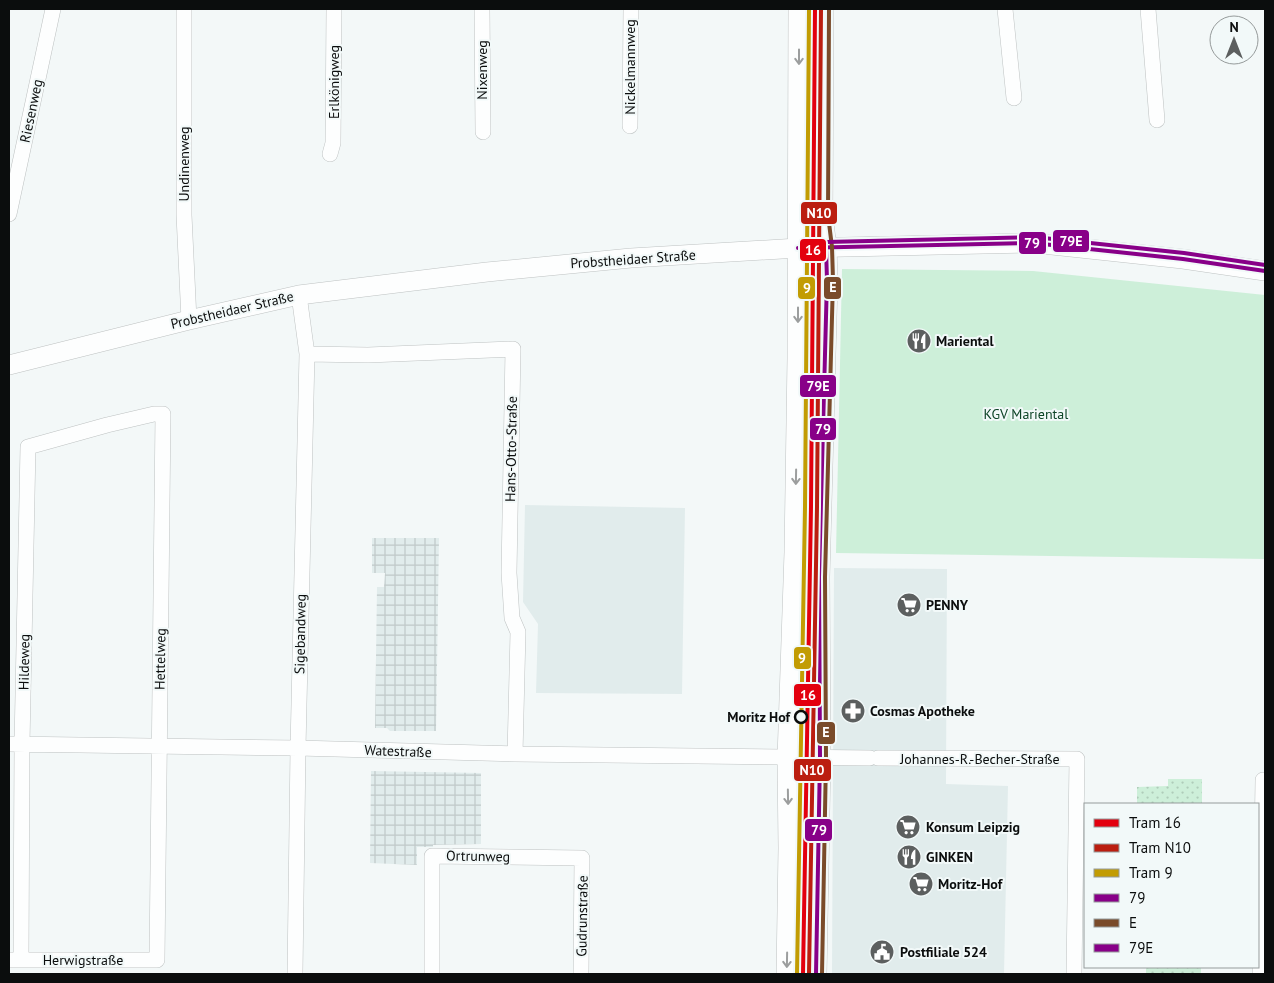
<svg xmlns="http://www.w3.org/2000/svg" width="1274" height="983" viewBox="0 0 1274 983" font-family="'PT Sans',sans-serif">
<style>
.built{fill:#e1ecec}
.industrial{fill:url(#industrial-grid)}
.grass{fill:url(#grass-dots)}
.garden{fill:#cdefd9}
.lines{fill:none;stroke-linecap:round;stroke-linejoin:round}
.minor-casing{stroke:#bec2c2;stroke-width:16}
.tertiary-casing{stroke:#bec2c2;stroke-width:20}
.secondary-casing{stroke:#bec2c2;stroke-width:22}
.minor{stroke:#fdfefe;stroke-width:15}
.tertiary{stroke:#fdfefe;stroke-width:19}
.secondary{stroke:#fdfefe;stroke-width:21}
.bus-1-casing{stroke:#f2f9f9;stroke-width:8}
.bus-2-casing{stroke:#f2f9f9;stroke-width:8}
.bus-3-casing{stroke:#f2f9f9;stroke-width:8}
.bus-1{stroke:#808;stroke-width:4}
.bus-2{stroke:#7a4b2a;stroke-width:4}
.bus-3{stroke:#808;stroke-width:4}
.tram-1-casing{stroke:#f2f9f9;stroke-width:8}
.tram-2-casing{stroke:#f2f9f9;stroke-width:8}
.tram-3-casing{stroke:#f2f9f9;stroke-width:8}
.tram-1{stroke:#e3000f;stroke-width:4}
.tram-2{stroke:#bb1e10;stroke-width:4}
.tram-3{stroke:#c29c03;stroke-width:4}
.oneway{stroke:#9c9e9e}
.stop-dot{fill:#f2f9f9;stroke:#0b0d0d;stroke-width:2.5}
.labels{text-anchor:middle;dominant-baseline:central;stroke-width:4;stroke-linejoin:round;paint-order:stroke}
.street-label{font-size:14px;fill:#0b0d0d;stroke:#f2f9f9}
.poi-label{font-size:14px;font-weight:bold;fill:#0b0d0d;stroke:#f2f9f9;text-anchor:start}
.park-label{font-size:14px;fill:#0d4527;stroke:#f2f9f9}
.stop-label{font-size:14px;font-weight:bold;fill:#0b0d0d;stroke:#f2f9f9;text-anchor:end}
.line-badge{stroke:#f2f9f9;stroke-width:2}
.badge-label{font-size:14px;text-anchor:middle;font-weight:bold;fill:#fff}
</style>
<defs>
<pattern id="industrial-grid" width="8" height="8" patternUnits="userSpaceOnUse" patternTransform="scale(1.25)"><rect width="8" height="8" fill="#e1ecec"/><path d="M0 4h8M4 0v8" fill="none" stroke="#c0c9c9"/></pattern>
<pattern id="grass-dots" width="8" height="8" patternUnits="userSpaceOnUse" patternTransform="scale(1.25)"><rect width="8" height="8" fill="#cdefd9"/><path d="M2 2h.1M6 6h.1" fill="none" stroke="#afccb9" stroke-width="1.8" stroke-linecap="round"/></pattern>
</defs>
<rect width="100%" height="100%" fill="#f3f8f8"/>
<path class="built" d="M525 505 685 508 682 694 536 693 538 624 523 602Z
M834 568 947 569 946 784 1008 786 1004 974H832Z"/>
<path class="industrial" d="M372 538H439L436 731H390L387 728H375L377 587H384L385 573H372Z
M371 771 481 773V844L433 845V847H417V865L370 863Z"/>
<path class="grass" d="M1168 779H1202V804H1137V787L1168 786Z
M1146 967H1201V974H1146Z"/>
<path class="garden" d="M842 269 1033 271 1265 295V559L836 553Z"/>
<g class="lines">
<defs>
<path id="minor" d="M184 9V215L189 320
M482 9 483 132
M1005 9 1014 98
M1148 9 1157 120
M630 126 631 9
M330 154 333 143 334 9
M9 214 53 9
M307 354 368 355 513 349 509 573 512 618 518 632 515 754
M9 744 298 748 515 754 870 758
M878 758 1077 759 1074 974
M9 960H157L163 414H154L107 425 28 447 22 744 21 960
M295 974 298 748 307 354 299 295
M432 974V856L582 858 581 974
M1260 974 1263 780"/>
<path id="tertiary" d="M9 365 189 320 299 295 487 272 631 258 798 248 1033 243 1183 259 1265 271"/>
<path id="secondary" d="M787 974 789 848 788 758 795 552 798 358 799 9
M816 974 820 758 819 577 827 280 826 248 822 215 823 9"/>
</defs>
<use href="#minor" class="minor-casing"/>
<use href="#tertiary" class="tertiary-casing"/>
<use href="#secondary" class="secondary-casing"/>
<use href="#minor" class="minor"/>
<use href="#tertiary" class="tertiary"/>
<use href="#secondary" class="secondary"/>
<defs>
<path id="bus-1" d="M798 248 1033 243 1183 259 1265 271
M816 974 820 758 819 577 827 280 826 248"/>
<path id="bus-2" d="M822 974 826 758 825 577 833 280 832 247 828 215 829 9"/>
<path id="bus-3" d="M810 974 814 758 813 577 821 245 826 242 1034 237 1184 253 1265 265"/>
</defs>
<use href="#bus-1" class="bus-1-casing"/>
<use href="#bus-2" class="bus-2-casing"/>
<use href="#bus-3" class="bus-3-casing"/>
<use href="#bus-1" class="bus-1"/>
<use href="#bus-2" class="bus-2"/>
<use href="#bus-3" class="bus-3"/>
<defs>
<path id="tram-1" d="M803 974 811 507 815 9"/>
<path id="tram-2" d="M809 974 817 507 821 9"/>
<path id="tram-3" d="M797 974 805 507 809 9"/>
</defs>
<use href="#tram-1" class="tram-1-casing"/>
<use href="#tram-2" class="tram-2-casing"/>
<use href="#tram-3" class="tram-3-casing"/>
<use href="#tram-1" class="tram-1"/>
<use href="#tram-2" class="tram-2"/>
<use href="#tram-3" class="tram-3"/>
</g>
<defs><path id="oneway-shaft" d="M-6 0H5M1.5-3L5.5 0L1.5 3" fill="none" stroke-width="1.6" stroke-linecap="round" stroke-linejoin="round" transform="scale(1.25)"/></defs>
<g class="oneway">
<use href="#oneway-shaft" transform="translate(799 57) rotate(90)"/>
<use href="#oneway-shaft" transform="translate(798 315) rotate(90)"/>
<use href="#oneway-shaft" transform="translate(796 477) rotate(91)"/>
<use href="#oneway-shaft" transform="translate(788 797) rotate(89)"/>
<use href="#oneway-shaft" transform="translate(787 960) rotate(91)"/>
</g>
<defs>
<symbol id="restaurant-disc" viewBox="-11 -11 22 22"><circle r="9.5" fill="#5c5f5f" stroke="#f2f9f9"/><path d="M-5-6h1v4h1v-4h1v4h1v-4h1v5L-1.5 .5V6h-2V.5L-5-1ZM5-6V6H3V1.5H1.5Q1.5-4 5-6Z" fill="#fff"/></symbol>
<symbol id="supermarket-disc" viewBox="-11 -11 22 22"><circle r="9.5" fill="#5c5f5f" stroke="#f2f9f9"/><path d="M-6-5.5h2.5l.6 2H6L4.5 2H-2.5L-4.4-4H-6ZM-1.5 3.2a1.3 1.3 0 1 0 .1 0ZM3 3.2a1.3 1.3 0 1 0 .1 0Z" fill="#fff"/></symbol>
<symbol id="pharmacy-disc" viewBox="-11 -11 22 22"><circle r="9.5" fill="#5c5f5f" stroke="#f2f9f9"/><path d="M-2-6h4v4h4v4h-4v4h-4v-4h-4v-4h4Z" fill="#fff"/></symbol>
<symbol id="civic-disc" viewBox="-11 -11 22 22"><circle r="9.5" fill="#5c5f5f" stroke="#f2f9f9"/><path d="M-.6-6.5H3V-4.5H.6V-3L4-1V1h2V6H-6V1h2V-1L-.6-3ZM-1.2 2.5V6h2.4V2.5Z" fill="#fff"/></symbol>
</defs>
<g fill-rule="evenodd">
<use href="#restaurant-disc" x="905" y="327" width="28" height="28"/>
<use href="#supermarket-disc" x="895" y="591" width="28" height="28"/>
<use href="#pharmacy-disc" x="839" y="697" width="28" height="28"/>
<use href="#supermarket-disc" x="894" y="813" width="28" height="28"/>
<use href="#restaurant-disc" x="895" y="843" width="28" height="28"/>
<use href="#supermarket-disc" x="907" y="870" width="28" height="28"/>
<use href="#civic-disc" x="868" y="938" width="28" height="28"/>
</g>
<circle class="stop-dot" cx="801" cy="717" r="6"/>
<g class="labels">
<g class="street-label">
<text transform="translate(630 67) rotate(-90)">Nickelmannweg</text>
<text transform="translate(482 70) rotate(-90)">Nixenweg</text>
<text transform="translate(334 82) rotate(-90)">Erlkönigweg</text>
<text transform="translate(31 111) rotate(-78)">Riesenweg</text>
<text transform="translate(184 164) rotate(-90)">Undinenweg</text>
<text transform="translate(633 259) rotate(-4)">Probstheidaer Straße</text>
<text transform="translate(232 310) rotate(-13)">Probstheidaer Straße</text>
<text transform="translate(511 449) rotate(-89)">Hans-Otto-Straße</text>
<text transform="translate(300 634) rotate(-89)">Sigebandweg</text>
<text transform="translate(160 659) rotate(-89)">Hettelweg</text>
<text transform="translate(24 662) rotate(-89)">Hildeweg</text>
<text transform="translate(398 751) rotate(2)">Watestraße</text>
<text x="980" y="759">Johannes-R.-Becher-Straße</text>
<text transform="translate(478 856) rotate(1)">Ortrunweg</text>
<text transform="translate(582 916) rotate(-89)">Gudrunstraße</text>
<text x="83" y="960">Herwigstraße</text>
</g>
<g class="poi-label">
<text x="936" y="341">Mariental</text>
<text x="926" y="605">PENNY</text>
<text x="870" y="711">Cosmas Apotheke</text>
<text x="926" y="827">Konsum Leipzig</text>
<text x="926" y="857">GINKEN</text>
<text x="938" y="884">Moritz-Hof</text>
<text x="900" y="952">Postfiliale 524</text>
</g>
<g class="park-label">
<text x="1026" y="414">KGV Mariental</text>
</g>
<g class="stop-label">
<text x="790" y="717">Moritz Hof</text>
</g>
</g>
<g class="line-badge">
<rect x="800" y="201" width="38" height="24" rx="5" fill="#bb1e10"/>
<rect x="1052" y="229" width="38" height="24" rx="5" fill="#808"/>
<rect x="1018" y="231" width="29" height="24" rx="5" fill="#808"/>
<rect x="799" y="238" width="28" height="24" rx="5" fill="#e3000f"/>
<rect x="823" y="276" width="19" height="24" rx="5" fill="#7a4b2a"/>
<rect x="797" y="276" width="19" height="24" rx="5" fill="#c29c03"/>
<rect x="799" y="374" width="38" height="24" rx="5" fill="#808"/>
<rect x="809" y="417" width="28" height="24" rx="5" fill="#808"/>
<rect x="793" y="646" width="19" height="24" rx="5" fill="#c29c03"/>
<rect x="793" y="683" width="29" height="24" rx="5" fill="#e3000f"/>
<rect x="816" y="721" width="20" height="24" rx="5" fill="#7a4b2a"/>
<rect x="793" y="758" width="39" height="24" rx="5" fill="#bb1e10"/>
<rect x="804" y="818" width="29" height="24" rx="5" fill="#808"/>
</g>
<g class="badge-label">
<text x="819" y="218">N10</text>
<text x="1071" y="246">79E</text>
<text x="1032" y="248">79</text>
<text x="813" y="255">16</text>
<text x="833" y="292">E</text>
<text x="807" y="293">9</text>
<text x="818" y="391">79E</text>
<text x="823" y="434">79</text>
<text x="802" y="663">9</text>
<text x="808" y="700">16</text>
<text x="826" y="737">E</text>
<text x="812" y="775">N10</text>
<text x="819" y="835">79</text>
</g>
<rect width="1274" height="983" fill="none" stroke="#0b0d0d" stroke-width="20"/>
<rect x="1084" y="803" width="175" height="165" fill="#f2f9f9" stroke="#969b9b"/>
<rect x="1094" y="819" width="25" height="8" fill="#e3000f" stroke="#969b9b"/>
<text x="1129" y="828" font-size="15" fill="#0b0d0d">Tram 16</text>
<rect x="1094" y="844" width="25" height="8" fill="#bb1e10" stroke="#969b9b"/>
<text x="1129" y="853" font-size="15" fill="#0b0d0d">Tram N10</text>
<rect x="1094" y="869" width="25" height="8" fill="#c29c03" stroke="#969b9b"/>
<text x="1129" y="878" font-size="15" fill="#0b0d0d">Tram 9</text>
<rect x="1094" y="894" width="25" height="8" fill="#880088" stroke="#969b9b"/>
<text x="1129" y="903" font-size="15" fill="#0b0d0d">79</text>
<rect x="1094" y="919" width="25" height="8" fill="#7a4b2a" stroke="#969b9b"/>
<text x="1129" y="928" font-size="15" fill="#0b0d0d">E</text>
<rect x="1094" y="944" width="25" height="8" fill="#880088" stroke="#969b9b"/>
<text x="1129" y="953" font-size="15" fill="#0b0d0d">79E</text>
<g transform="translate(1234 40)"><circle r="24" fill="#f2f9f9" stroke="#969b9b"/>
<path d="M0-4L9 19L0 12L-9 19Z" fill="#5c5f5f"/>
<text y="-8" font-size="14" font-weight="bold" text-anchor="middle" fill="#0b0d0d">N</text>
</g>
</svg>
